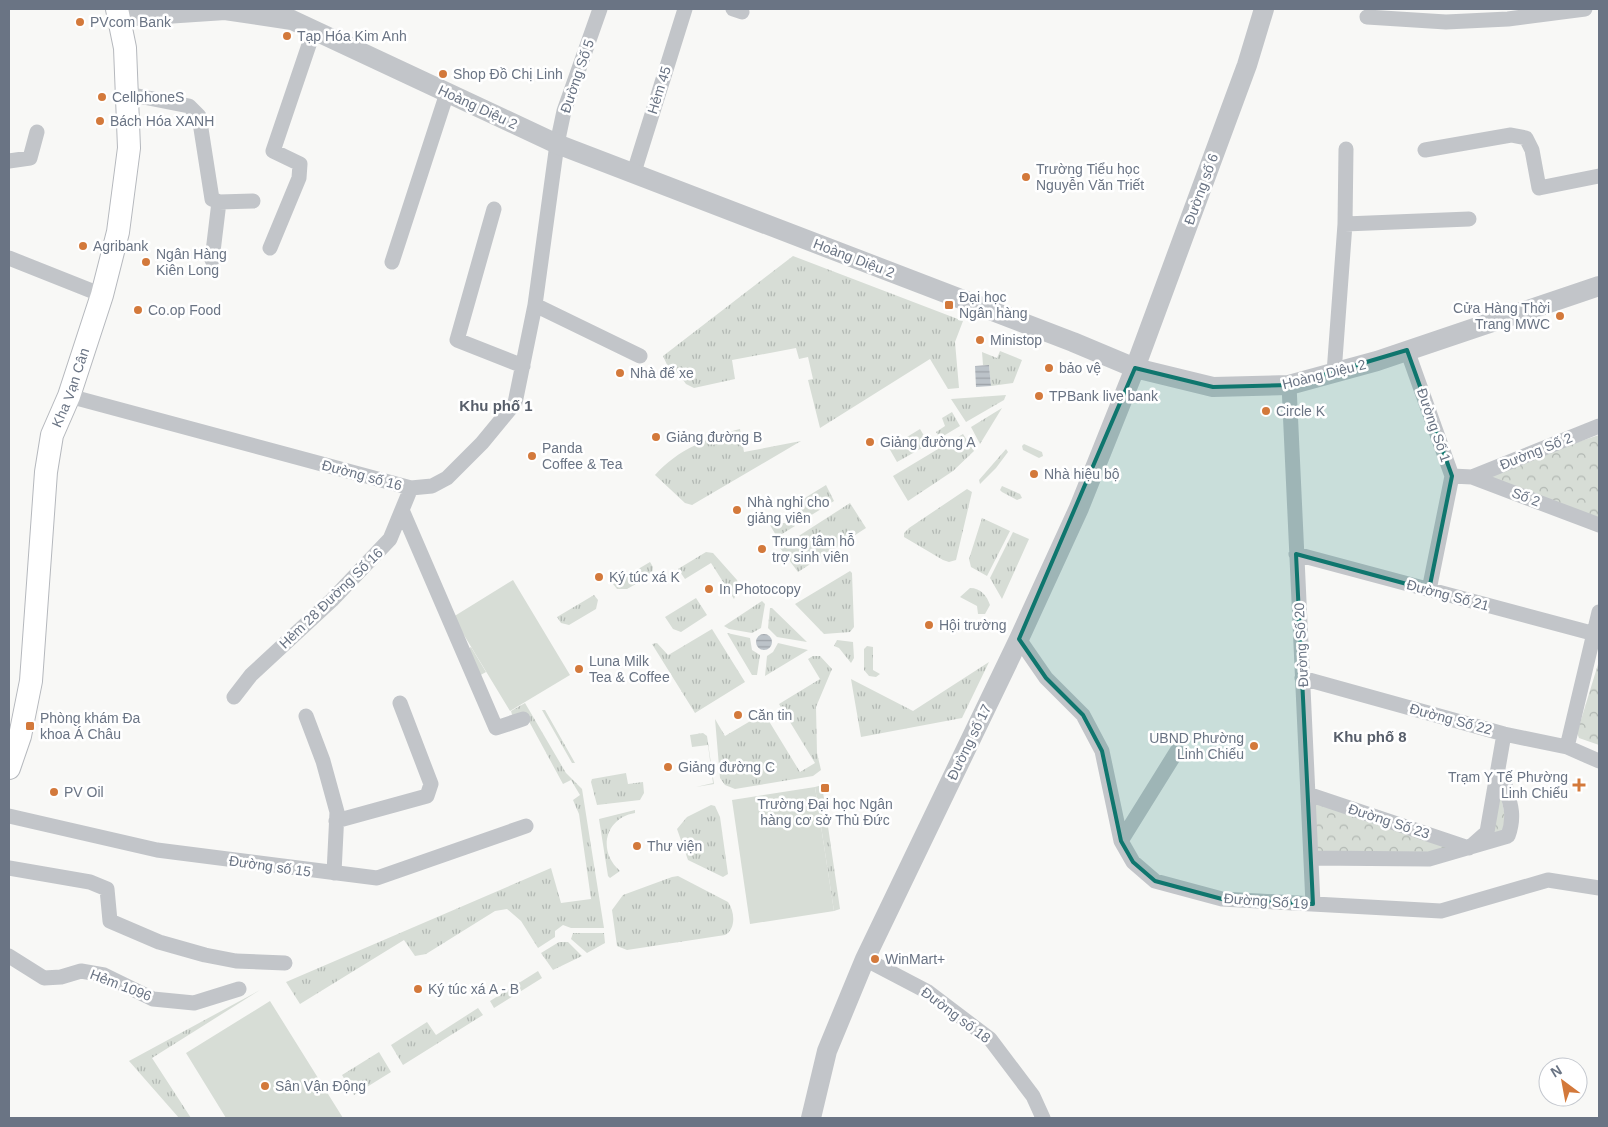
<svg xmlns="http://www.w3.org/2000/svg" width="1608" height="1127" viewBox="0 0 1608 1127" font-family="Arial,sans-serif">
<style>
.grass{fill:url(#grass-tufts)}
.park{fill:url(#park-crowns)}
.pitch{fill:#d7ddd6}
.water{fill:url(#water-rules)}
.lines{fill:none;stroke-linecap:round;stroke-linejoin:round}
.secondary-casing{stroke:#b5b8bd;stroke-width:24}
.minor{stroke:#c2c5c9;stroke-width:15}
.tertiary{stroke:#c2c5c9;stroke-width:20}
.secondary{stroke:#fff;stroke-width:22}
.marked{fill:#0f766e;fill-opacity:0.2;stroke:#0f766e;stroke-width:4;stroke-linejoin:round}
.poi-dot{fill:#d3793b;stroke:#fff;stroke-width:2}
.labels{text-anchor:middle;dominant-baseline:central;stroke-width:5;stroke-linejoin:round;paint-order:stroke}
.poi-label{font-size:14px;fill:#6a7484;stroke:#fff;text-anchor:start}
.street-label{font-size:14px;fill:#6a7484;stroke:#fff}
.neighbourhood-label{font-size:15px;font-weight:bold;fill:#575e6a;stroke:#fff}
</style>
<defs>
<pattern id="grass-tufts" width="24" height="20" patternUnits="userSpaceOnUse" patternTransform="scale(1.25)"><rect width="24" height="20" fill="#d7ddd6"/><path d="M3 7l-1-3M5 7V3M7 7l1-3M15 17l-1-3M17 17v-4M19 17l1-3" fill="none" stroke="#b2b8b3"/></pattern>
<pattern id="park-crowns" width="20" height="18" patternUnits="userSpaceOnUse" patternTransform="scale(1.25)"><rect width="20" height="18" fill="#d7ddd6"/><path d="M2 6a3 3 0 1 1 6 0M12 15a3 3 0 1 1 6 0" fill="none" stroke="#b2b8b3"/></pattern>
<pattern id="water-rules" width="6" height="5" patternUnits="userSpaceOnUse" patternTransform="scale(1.25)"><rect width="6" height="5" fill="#bcc3c9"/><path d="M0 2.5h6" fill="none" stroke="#9da3a9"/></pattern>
</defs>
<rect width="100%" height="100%" fill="#f8f8f6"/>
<path class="grass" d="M793 256 963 321 955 342 959 388 948 389 930 359 820 428 808 380 813 379 808 357 799 359 796 348 732 360 735 379 694 388 686 384 678 373 668 367 663 356Z
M1000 351 1022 360 1013 383 991 386 989 365H983L982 352 997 358Z
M1006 395 1004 400 966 422 951 399Z
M1002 408 980 444 971 427Z
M952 412 960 426 940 438 936 432 945 426 942 418Z
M740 429 744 452 801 441 692 505 685 503 655 475C677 450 709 437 740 429Z
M920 429 929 444 897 462 889 448Z
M963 434 974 451 953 471 908 501 893 476Z
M1024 444 1042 452 1043 456 1039 458 1023 450 1022 446Z
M1006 449 1008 452 996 468 980 484 979 480Z
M826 485 834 501 805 519 795 504Z
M1002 486 1020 494 1022 498 1017 500 1002 492 1000 490Z
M967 489 972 492 956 560 949 562 943 560 904 537V533L909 528Z
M850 503 866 528 798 572 780 548Z
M775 515 781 523H788L792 519 795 526 777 537 767 520Z
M982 518 1010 531 987 576 971 567 969 559Z
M1013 532 1029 539 1002 599 990 578Z
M706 552 713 553 737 580 739 587 734 599 711 563 685 579 678 569Z
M650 562 653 567 652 575 627 589H617L613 584Z
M850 571 852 573 854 627 850 632 824 634 795 604Z
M970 588C981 588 987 596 990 605L985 614H978L977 606 960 597Z
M594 595 598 600 596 609 569 625 561 623 557 617Z
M696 598 707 615 681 632 673 629 665 617Z
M762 601 765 604 761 628 752 633 729 629 724 626Z
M770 608H772L807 642 777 637 768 628Z
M712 629 745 682 695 713 652 644 657 643 668 655 670 654Z
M727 633 750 638 752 650 760 655 757 675H752Z
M837 640 853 642 854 658 851 663 839 648 834 646Z
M778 643 808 650 765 676 767 656 773 652Z
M867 646 873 647V670L880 674 876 677 869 676 864 670V649Z
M471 647 486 672 477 677 465 651Z
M813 656H820L832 669 816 707 817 753 821 770 813 776 735 789 725 785 720 778 715 719 725 736 764 713 800 772 815 763 779 704 820 679 808 659Z
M989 662 962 718 861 737 851 679 913 711Z
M525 703 566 773 582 789 604 928H571L563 925 555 931V937L538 948 521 921 507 909 495 911 426 954 415 956 404 940 300 1004 286 982 551 868 561 903 591 899 579 814 573 800 580 795 571 780 563 784 525 714 513 718 511 711Z
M542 710H545L575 763H572Z
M703 733 707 736 714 784 696 787 713 783 708 745 692 747 690 735Z
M626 773 628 784 643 782 644 793 640 800 597 805 591 782 592 779Z
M822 785 840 909 834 911 815 787Z
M711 805 715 806 720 817 728 874 723 877 688 860 677 829 687 817Z
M635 810V813C605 818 597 851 620 871L610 878 608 876 599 819Z
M678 876 728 902C735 912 736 929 725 935L627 950 617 946 612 910 623 895 672 877Z
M573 933H604L605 943 587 953 571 939Z
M559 942H568L582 956 553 970 541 953Z
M538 971 542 978 494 1008 490 1001Z
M260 990 152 1058 191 1118H179L129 1061Z
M478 1008 483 1015 403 1065 391 1045 427 1022 436 1035Z
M379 1052 391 1072 354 1095 342 1075Z"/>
<path class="park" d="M1599 435V521L1472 477Z
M1599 661V745L1579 738 1577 733Z
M1499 786 1508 832 1492 834Z
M1312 802 1459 848 1429 855 1316 851Z"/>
<path class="pitch" d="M513 580 570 675 510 711 453 617Z
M815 787 834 911 750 924 732 800Z
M270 1001 343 1118H226L186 1053Z"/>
<path class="water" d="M989 365 991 386 976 387 975 366Z
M756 642a8 8 0 1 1 16 0a8 8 0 1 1-16 0Z"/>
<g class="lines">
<defs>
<g id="secondary">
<path id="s1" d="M9 768 20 736 31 681 46 472 52 435 69 396 102 295 118 232 129 148 125 48 117 9"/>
</g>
</defs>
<use href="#secondary" class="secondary-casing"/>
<path class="minor" d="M733 9 742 12
M1367 17 1446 22 1508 19 1585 9
M128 94 189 106 199 116 212 199 219 202 253 201
M1425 150 1511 135 1526 138 1532 150 1539 188 1599 176
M9 161 30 158 37 132
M634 172 685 9
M494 209 457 340 523 366
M1345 224 1469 219
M270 248 299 178 300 164 273 151 314 30
M9 258 102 295
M212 260 219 202
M392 262 447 93
M535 305 640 356
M1407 350 1452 476 1429 590
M1334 373 1345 224 1346 149
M1289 385 1313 904
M69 396 411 488 432 486 447 478 482 443 515 403 535 305 557 144 564 111 600 9
M1452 476 1472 477 1599 525
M1472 477 1599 426
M402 510 496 728 523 719
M1296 554 1599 635
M1019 639 1046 678 1083 715 1102 751 1121 841 1133 862 1155 881 1222 899 1441 911 1548 880 1599 888
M1302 678 1504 734 1567 747 1599 761
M234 697 251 675 332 600 390 539 411 488
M306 716 323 761 337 812 334 873
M1567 747 1599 612
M1308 794 1469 848 1487 832 1504 734
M9 816 157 850 377 878 526 826
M336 821 427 796 431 784 400 703
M1121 841 1177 751
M1311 858 1429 859 1508 836C1515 817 1511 805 1505 785L1496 781
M9 868 90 882 107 889 110 921 159 942 205 955 236 961 285 963
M9 956 44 978 61 977 81 971 104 975 153 999 194 1003 239 989
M865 959 928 992 990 1039 1033 1096 1043 1118"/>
<path class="tertiary" d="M120 17 225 10 292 20 557 144 1073 342 1135 368 1213 387 1289 385 1377 361 1599 286
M811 1118 827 1051 865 959 1019 639 1079 508 1135 368 1247 65 1264 9"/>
<use href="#secondary" class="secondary"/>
</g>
<path class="marked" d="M1407 350 1452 476 1429 590 1296 554 1313 904 1222 899 1155 881 1133 862 1121 841 1102 751 1083 715 1046 678 1019 639 1135 368 1213 387 1289 385Z"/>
<g class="poi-dot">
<circle cx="80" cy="22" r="5"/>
<circle cx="287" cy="36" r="5"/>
<circle cx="443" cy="74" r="5"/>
<circle cx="102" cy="97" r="5"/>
<circle cx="100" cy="121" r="5"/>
<circle cx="1026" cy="177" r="5"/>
<circle cx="83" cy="246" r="5"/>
<circle cx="146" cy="262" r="5"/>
<rect x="944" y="300" width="10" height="10" rx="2.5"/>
<circle cx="138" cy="310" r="5"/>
<circle cx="1560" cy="316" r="5"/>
<circle cx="980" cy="340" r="5"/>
<circle cx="1049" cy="368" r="5"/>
<circle cx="620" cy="373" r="5"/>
<circle cx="1039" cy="396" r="5"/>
<circle cx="1266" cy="411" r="5"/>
<circle cx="656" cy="437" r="5"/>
<circle cx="870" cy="442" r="5"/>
<circle cx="532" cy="456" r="5"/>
<circle cx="1034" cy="474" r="5"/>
<circle cx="737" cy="510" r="5"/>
<circle cx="762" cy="549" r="5"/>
<circle cx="599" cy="577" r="5"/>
<circle cx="709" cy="589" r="5"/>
<circle cx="929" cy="625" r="5"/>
<circle cx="579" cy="669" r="5"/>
<circle cx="738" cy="715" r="5"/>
<rect x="25" y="721" width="10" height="10" rx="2.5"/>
<circle cx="1254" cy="746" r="5"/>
<circle cx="668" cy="767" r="5"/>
<path d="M1576.5 777.5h5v5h5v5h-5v5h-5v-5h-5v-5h5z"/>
<rect x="820" y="783" width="10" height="10" rx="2.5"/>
<circle cx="54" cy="792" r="5"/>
<circle cx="637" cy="846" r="5"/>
<circle cx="875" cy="959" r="5"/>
<circle cx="418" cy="989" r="5"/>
<circle cx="265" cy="1086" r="5"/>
</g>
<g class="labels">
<g class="poi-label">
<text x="90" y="22">PVcom Bank</text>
<text x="297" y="36">Tạp Hóa Kim Anh</text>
<text x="453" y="74">Shop Đồ Chị Linh</text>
<text x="112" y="97">CellphoneS</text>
<text x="110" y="121">Bách Hóa XANH</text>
<text x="1036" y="169">Trường Tiểu học<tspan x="1036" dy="16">Nguyễn Văn Triết</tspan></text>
<text x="93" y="246">Agribank</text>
<text x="156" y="254">Ngân Hàng<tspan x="156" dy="16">Kiên Long</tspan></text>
<text x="959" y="297">Đại học<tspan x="959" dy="16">Ngân hàng</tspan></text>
<text x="1550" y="308" text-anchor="end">Cửa Hàng Thời<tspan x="1550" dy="16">Trang MWC</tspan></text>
<text x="148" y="310">Co.op Food</text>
<text x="990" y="340">Ministop</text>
<text x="1059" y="368">bảo vệ</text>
<text x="630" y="373">Nhà để xe</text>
<text x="1049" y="396">TPBank live bank</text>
<text x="1276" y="411">Circle K</text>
<text x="666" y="437">Giảng đường B</text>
<text x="880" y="442">Giảng đường A</text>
<text x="542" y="448">Panda<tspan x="542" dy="16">Coffee &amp; Tea</tspan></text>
<text x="1044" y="474">Nhà hiệu bộ</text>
<text x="747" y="502">Nhà nghỉ cho<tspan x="747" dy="16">giảng viên</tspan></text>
<text x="772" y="541">Trung tâm hỗ<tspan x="772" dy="16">trợ sinh viên</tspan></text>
<text x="609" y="577">Ký túc xá K</text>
<text x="719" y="589">In Photocopy</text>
<text x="939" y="625">Hội trường</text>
<text x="589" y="661">Luna Milk<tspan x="589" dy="16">Tea &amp; Coffee</tspan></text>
<text x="748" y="715">Căn tin</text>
<text x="40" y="718">Phòng khám Đa<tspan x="40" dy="16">khoa Á Châu</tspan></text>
<text x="1244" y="738" text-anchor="end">UBND Phường<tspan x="1244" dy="16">Linh Chiểu</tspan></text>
<text x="678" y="767">Giảng đường C</text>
<text x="1568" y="777" text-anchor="end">Trạm Y Tế Phường<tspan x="1568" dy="16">Linh Chiểu</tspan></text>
<text x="64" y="792">PV Oil</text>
<text x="825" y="804" text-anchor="middle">Trường Đại học Ngân<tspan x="825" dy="16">hàng cơ sở Thủ Đức</tspan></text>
<text x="647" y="846">Thư viện</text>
<text x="885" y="959">WinMart+</text>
<text x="428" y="989">Ký túc xá A - B</text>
<text x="275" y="1086">Sân Vận Động</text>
</g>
<g class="street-label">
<text transform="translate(577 76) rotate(-71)">Đường Số 5</text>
<text transform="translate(659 90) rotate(-73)">Hẻm 45</text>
<text transform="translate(478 107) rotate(25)">Hoàng Diệu 2</text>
<text transform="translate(1201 189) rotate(-70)">Đường số 6</text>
<text transform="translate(854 258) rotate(21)">Hoàng Diệu 2</text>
<text transform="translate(1324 374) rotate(-14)">Hoàng Diệu 2</text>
<text stroke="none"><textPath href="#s1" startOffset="388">Kha Vạn Cân</textPath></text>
<text transform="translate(1434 425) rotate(71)">Đường Số 1</text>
<text transform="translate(1536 451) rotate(-22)">Đường Số 2</text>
<text transform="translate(362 475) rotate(15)">Đường số 16</text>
<text transform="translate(1526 497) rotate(21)">Số 2</text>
<text transform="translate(1448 595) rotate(15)">Đường Số 21</text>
<text transform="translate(331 598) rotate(-44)">Hẻm 28 Đường Số 16</text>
<text transform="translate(1301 645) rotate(-93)">Đường Số 20</text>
<text transform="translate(1451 719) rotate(15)">Đường Số 22</text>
<text transform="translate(969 742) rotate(-64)">Đường số 17</text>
<text transform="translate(1389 821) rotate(18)">Đường Số 23</text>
<text transform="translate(270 866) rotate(8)">Đường số 15</text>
<text transform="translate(1266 901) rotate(4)">Đường Số 19</text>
<text transform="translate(121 985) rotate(21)">Hẻm 1096</text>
<text transform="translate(956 1015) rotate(37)">Đường số 18</text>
</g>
<g class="neighbourhood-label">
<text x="496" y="405">Khu phố 1</text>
<text x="1370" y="736">Khu phố 8</text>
</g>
</g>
<rect width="1608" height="1127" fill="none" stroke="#6a7484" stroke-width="20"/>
<g transform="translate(1563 1082) rotate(328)"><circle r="24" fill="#ffffff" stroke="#c3c7ce"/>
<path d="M0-4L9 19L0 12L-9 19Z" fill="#d3793b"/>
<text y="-8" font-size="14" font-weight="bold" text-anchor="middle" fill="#6a7484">N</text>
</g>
</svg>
